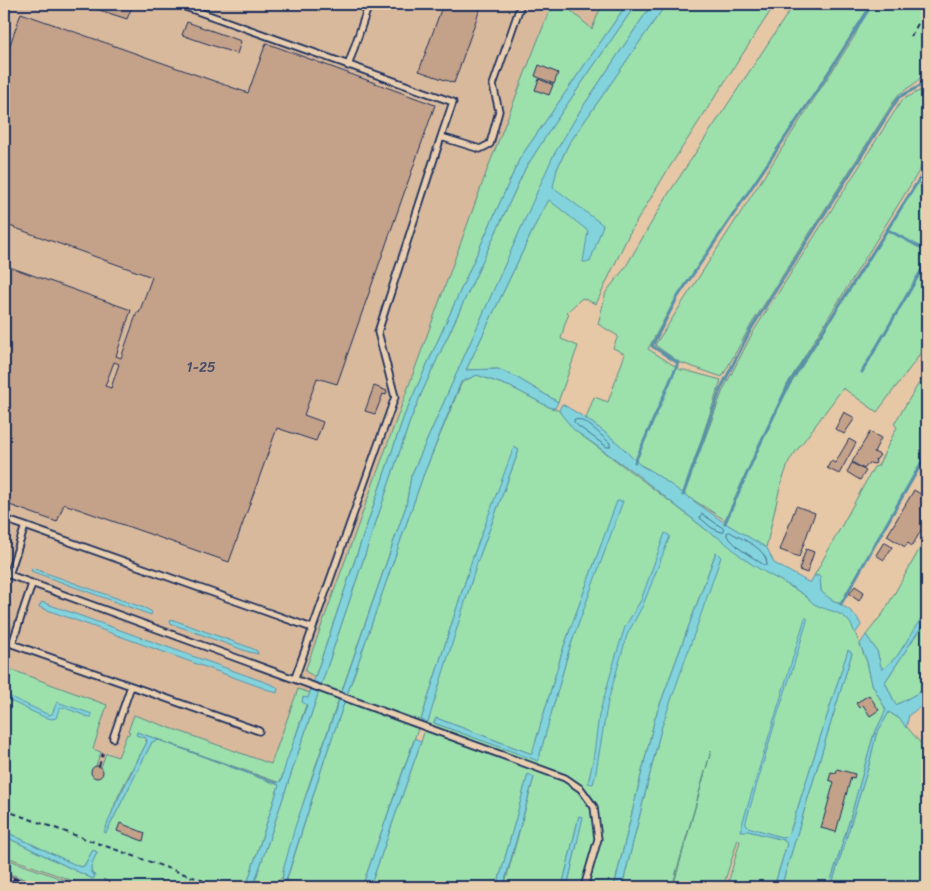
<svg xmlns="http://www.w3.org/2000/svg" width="931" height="891" viewBox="0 0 931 891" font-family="Sriracha,sans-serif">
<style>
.built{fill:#d8b99c}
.green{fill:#9ce0ac;stroke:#5c8885;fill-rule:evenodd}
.water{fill:#82d3dc;stroke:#5991aa}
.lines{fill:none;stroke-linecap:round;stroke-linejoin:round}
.shore{stroke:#447190;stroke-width:1}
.stream{stroke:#5991aa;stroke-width:3}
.building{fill:#c4a189;stroke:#1b2f5e;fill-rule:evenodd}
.service-casing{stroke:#1b2f5e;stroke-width:9}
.path{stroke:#1b2f5e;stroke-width:2;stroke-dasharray:5 4;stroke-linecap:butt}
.service{stroke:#e9cfb0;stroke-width:5.5}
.rail-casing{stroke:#1b2f5e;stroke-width:5}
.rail{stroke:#e9cfb0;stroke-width:3;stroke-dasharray:9;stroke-linecap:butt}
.labels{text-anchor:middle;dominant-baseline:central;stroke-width:5;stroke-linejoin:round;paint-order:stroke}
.number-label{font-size:14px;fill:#454c69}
</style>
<rect width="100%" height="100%" fill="#e6c7a6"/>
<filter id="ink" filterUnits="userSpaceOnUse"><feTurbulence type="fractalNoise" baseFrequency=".02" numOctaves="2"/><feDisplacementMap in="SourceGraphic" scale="10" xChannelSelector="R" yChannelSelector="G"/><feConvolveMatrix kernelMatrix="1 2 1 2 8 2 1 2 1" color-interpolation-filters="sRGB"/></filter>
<g filter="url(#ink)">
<path class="built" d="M4 4H627L561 102 404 416 419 433 271 887H135L4 848Z
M4 872 48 887H11L4 885Z"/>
<path class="green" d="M552 4H563L592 29 602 4H627L520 158 404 416 315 677 305 671 489 165Z
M636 4H652L580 111 553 157 411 476 406 506 309 785 283 871V876L274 887H253L410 421 422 392 525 169 555 122Z
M666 4H775L667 171 629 234 596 304 582 298 567 312 569 314 565 323 561 339 578 346 558 402 514 376 498 369 466 370 541 213 549 200 557 169 568 145Z
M794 4H927V67L918 81 898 95 751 325 722 377 679 362 655 345 854 37 866 13 818 89 721 234 676 298 648 349 681 370H684L721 380 683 495 650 470 635 462 622 447 586 418 594 397 608 402 625 354 613 348 618 336 598 324 606 292 625 268 667 196Z
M927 82V158L788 383 725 520 684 494 723 390 753 332 902 100 923 89Z
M927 168V341L916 360 877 412 843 388 789 461 780 487 766 548 725 523 760 446 790 385Z
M927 370V456L841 604 826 597 821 591 820 576H814L874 467 878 466 897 427 894 424Z
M477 375 511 387 551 408C562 408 569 426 578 433 623 465 666 498 709 532L723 539 737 553 751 563 803 594 815 604 841 614 847 619 852 625 867 662 872 684 886 710 873 737 850 819 829 887H781L852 653 848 651 790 832 784 838 749 828 745 825V830L784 840 787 844 774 887H727L740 841 738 839 723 887H673L711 751 672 887H622L661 729 716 552 655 718 614 887H567L577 844 579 816 562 887H504L534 777 528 775 497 887H370L421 742 477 563 519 450 515 448 473 557 421 720 362 887H312L306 881H301V885L286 882 325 758 423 476 462 382ZM622 501 569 650 538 760 434 723 436 718 532 754 563 649 617 502Z
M927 536V609L898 655 882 671 877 651 866 635 884 612Z
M927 618V688L896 705 885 682Z
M4 667 107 705 93 749 101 752 96 765 101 767 106 753 118 757 127 734 128 735 130 732 128 731 134 715 271 764 298 689 310 693 280 783 137 732 147 742C133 770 113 798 108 829L153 740H159L279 785 246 887H120L103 879 109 887H90L4 856V836L93 879 95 876C86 869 94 860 97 852L93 850 84 866 80 867 4 831Z
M889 712 901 720 923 746 921 748 927 754V887H831L869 765 876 735Z
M4 858 84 887H48L4 872Z"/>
<path class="water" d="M627 4H636L555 122 525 169 422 392 410 421 253 887H246L279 785 159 740 152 742 106 833 104 832 116 803 147 742 146 738 136 735 137 732 277 783 281 781 286 763 307 705 302 702 303 697 308 698 404 416 416 389 520 158Z
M652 4H666L568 145 557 169 553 187 603 225 590 262H583L588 231 549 200 541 213 466 370 498 369 514 376 558 402 555 408H551L511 387 477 375 461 382 423 476 325 758 284 887H282L283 871 295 827 406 506 411 476 553 156 580 111Z
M562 404C583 416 602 429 620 445 631 455 636 465 650 470L725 523 767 548 774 563 810 583 814 576H820L821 591C834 605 854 606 861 625L855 634C848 610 833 614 814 604 810 601 807 597 803 594 782 580 756 570 737 553 725 543 724 540 709 532L635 473 574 430 561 414 559 410Z
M514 447 519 450 477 563 428 722 421 720 473 557Z
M617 501H623L569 650 538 761 434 723 436 718 532 754 563 649Z
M665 533 670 536 643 605 627 635 608 701 595 777 593 784 588 783 593 761 599 715 617 652 625 627 641 600Z
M716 552 721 557 661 729 622 887H614L655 718Z
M32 568 147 609 152 612 151 615 31 571Z
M42 602 273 685 278 688 277 693 39 607Z
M927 609V618L885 682 896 705 927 688V702L909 715 906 728 901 720 889 712 876 735 869 765 831 887H829L850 819 873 737 886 710 872 684 867 662 860 644 866 635 877 651 882 670 898 655Z
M805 618H807V621L791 674 777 716 746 821V825L748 827 784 838 790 832 848 650 852 653 781 887H774L787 844 784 840 748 831H740Z
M171 619 251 648 257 651 258 654 249 652 172 624 170 622Z
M4 694 49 715 52 714 57 702 92 714 91 718 63 707 59 709 56 718 52 719 44 717 4 698Z
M415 738 421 742 370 887H362Z
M528 774 534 777 503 887H497Z
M579 816 583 817 567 887H562Z
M4 831 80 867 84 866 93 850 97 852 91 866V873L95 875 93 879 4 836Z"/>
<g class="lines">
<path class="shore" d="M575 419C588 420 600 435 610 443V447H607L578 426 574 422Z
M702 514 723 528 724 532H721L712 528 700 518Z
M730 532C743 540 767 548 767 565H764L740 549 727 536V533Z"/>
<path class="stream" d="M888 230 927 251
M862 372 927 261
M635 462 678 363 652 346 677 298 818 89 872 4
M683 495 721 388 751 329 899 97 920 86 927 75
M725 523 759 446 789 384 927 167
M841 604 927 453"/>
</g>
<path class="building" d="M81 4H133L127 19Z
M443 4H466L480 9 454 83 419 71Z
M21 13 248 93 266 43 435 105 337 384 317 378 304 415 323 422 316 441 277 428 229 562 64 504 57 522 4 503V265L131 310 116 356 121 358 137 312 139 313 152 277 4 224V62ZM114 362 119 364 111 388 105 386Z
M187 22 241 41 237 54 182 35Z
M539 65 558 73 554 84 535 76Z
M539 79 553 85 549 95 535 90Z
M374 386 387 391 386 395 383 394 375 414 365 411Z
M844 412 855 418 844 434 835 429Z
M870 432 881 438 874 452 880 455 876 460 875 459 876 462 875 464 869 463 864 469 852 462Z
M849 439 856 443 839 474 827 468 831 461 835 463Z
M852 463 866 471 860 480 847 472Z
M914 490 927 498V520L912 546 908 543 905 547 887 536Z
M796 506 815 513 799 557 780 550Z
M884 542 892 547 884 560 876 555Z
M806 549 814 552 807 573 799 570Z
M855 586 864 592 859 601 849 594Z
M869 695 879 710 870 716 863 705 859 708 856 703Z
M91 772a6 6 0 1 1 12 0a6 6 0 1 1-12 0Z
M837 769 855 774 854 778 851 777 836 832 821 828 834 782 829 780 831 772 836 773Z
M120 823 145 833 143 841 117 831Z"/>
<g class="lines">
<defs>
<path id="service" d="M176 4 197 11 200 4
M197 11 453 102 441 137 480 149 490 144 499 111 493 85 521 4
M348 66 369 4
M4 519 25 526
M4 573 565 778 581 789 594 807 598 839 584 887
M9 575 25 526 312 628
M32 584 12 644 259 731
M295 678 395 397 378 332 441 137
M113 738 131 686"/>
</defs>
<use href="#service" class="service-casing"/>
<path class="path" d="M4 11 6 4
M911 36 927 8
M99 766 103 753
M4 810 221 887
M220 887 222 880"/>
<use href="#service" class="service"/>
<defs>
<path id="rail" d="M4 876 37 887"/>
</defs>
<use href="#rail" class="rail-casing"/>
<use href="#rail" class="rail"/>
</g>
</g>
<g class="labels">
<g class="number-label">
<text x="201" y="367">1-25</text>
</g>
</g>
<rect width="931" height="891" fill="none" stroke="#e9cfb0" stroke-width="20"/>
<rect x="10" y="10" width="911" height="871" fill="none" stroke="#1b2f5e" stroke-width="2" filter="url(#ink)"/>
</svg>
